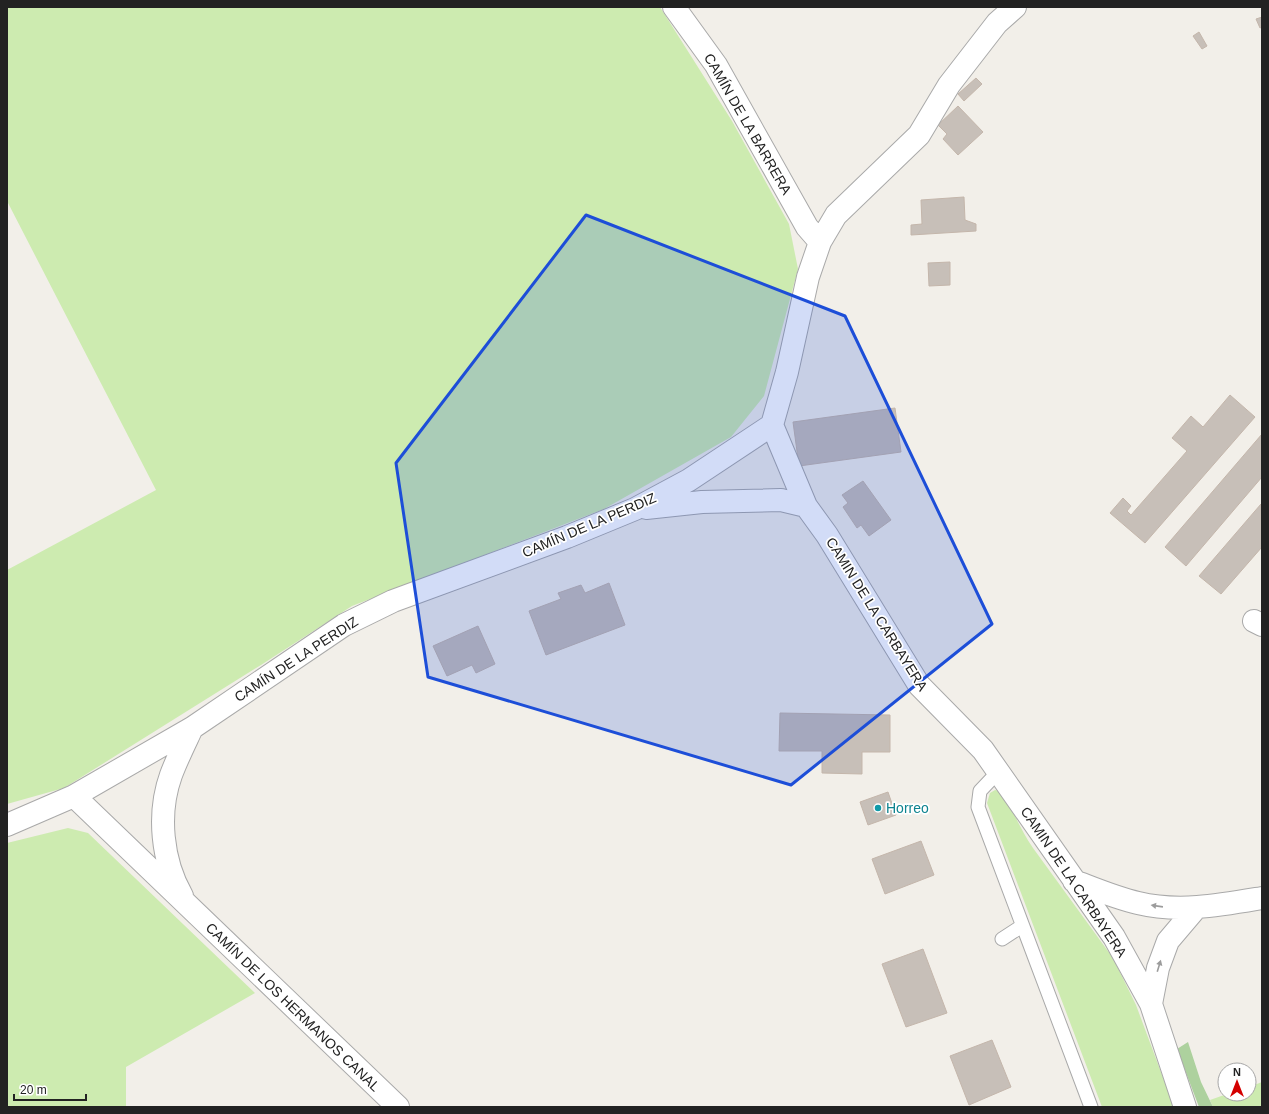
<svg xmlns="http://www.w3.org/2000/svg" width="1269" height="1114" viewBox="0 0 1269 1114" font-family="Arial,sans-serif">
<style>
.grass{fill:#cdebb0}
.forest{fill:#add19e}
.building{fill:#c7bfb8;stroke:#c4b6ab}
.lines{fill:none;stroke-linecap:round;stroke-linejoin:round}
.lane-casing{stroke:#a9a9a9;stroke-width:15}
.street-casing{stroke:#a9a9a9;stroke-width:24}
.lane{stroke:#fff;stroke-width:13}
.street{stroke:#fff;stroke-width:22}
.oneway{fill:#9c9c9c}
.marked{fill:#1d4ed8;fill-opacity:0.2;stroke:#1d4ed8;stroke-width:3;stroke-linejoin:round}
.culture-dot{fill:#0f9aa8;stroke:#fff;stroke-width:1.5}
.labels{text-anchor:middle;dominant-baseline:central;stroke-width:3.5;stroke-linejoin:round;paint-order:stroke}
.street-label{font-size:14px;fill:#222;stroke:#fff}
.culture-label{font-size:14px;fill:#0d838f;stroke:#fff;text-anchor:start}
</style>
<rect width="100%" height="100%" fill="#f2efe9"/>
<path class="grass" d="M7 7H660L732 121 789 224 798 269 764 396 731 437 604 509 352 606 261 665 64 788 7 804V570L156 490 7 201Z
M995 790 1000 791C1013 809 1020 829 1033 848L1113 958 1136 1005 1174 1107H1102L987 803 990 793Z
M68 828 88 833 255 993 126 1067V1107H7V843Z
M1262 1082V1107H1213L1210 1100 1227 1094H1249V1087Z"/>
<path class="forest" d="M1188 1042 1201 1082 1213 1107H1199L1177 1049Z"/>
<path class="building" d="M1262 17V27L1260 28 1256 19Z
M1199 32 1207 46 1202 49 1193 36Z
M976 78 982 84 964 101 958 94Z
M958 106 983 132 958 155 943 139 947 134 938 125Z
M964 197 965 220 976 224V231L911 235V225L922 224 921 200Z
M950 262V285L929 286 928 263Z
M1230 395 1255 417 1145 543 1110 513 1123 498 1131 506 1127 511 1131 515 1187 451 1172 438 1191 416 1203 427Z
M895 408 901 452 799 466 793 422Z
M1262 434V477L1186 566 1165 547Z
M863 481 891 520 869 536 861 525 857 528 843 507 848 503 842 495Z
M1261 504 1262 547 1221 594 1199 576Z
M609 583 625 625 546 655 529 611 561 599 558 593 581 585 585 593Z
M478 626 495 664 476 673 472 665 447 676 433 646Z
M780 713 890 715V752H862V774L822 773V751H779Z
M888 792 896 815 868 825 860 802Z
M921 841 934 875 885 894 872 859Z
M923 949 947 1013 906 1027 882 964Z
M992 1040 1011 1087 969 1105 950 1056Z"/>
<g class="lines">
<defs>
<path id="lane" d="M998 772 980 791 978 807 1091 1107
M1002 939 1022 926"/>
<path id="street" d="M674 7 716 65 807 227 820 242
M772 425 806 506 827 535 919 685 983 750 1114 937 1151 1004 1185 1107
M646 508 702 502 781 500 806 506
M1254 621 1262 625
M74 796 398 1107
M7 825 74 796 192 728 344 625 393 601 567 537 635 509 689 480 772 425 787 372 808 277 820 242 836 215 919 135 949 85 997 23 1015 7
M1074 881C1095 889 1116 898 1138 903 1179 913 1221 905 1262 898
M182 896C162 861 157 814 171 775 177 759 185 743 192 728
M1151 1004 1158 968 1168 941 1196 908"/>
</defs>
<use href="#lane" class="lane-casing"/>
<use href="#street" class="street-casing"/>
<use href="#lane" class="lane"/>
<use href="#street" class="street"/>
</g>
<defs><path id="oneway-solid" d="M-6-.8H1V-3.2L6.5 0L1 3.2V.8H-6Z"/></defs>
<g class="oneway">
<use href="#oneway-solid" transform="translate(1157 906) rotate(-172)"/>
<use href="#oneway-solid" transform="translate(1159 966) rotate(-73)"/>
</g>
<path class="marked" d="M586 215 845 316 992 624 791 785 428 677 396 463Z"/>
<circle class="culture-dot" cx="878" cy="808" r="4"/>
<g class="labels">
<g class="street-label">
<text transform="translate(748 124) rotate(60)">CAMÍN DE LA BARRERA</text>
<text transform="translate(589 525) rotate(-23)">CAMÍN DE LA PERDIZ</text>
<text transform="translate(877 614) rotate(58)">CAMIN DE LA CARBAYERA</text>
<text transform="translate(296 659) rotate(-33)">CAMÍN DE LA PERDIZ</text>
<text transform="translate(1074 882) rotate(56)">CAMIN DE LA CARBAYERA</text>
<text transform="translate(293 1007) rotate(44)">CAMÍN DE LOS HERMANOS CANAL</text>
</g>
<g class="culture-label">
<text x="886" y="808">Horreo</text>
</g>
</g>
<rect width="1269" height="1114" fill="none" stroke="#222222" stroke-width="16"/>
<g transform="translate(1237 1082)"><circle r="19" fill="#ffffff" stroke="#a7a7a7"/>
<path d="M0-3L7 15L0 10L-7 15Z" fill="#d40000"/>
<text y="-6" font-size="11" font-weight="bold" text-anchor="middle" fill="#222222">N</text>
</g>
<path d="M14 1094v6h72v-6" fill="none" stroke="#222222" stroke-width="2"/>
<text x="20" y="1094" font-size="12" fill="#222222" stroke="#ffffff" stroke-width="3" paint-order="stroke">20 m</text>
</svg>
